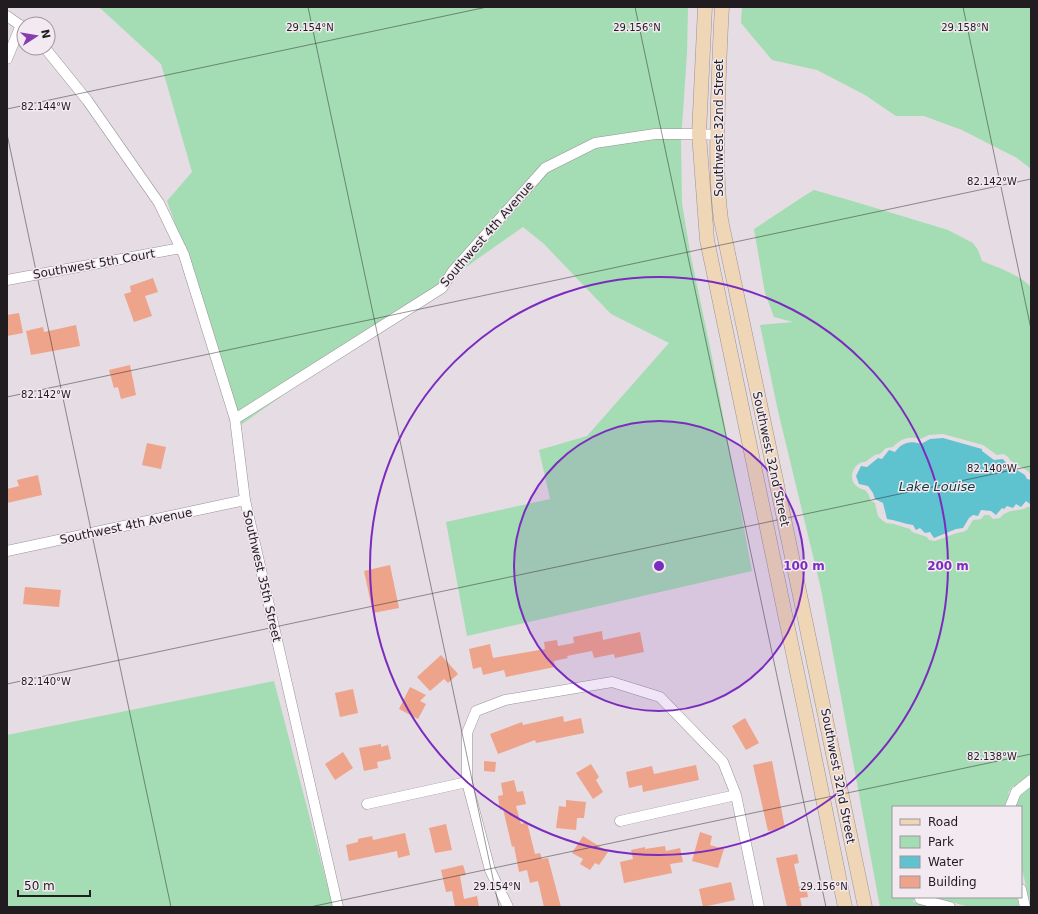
<svg xmlns="http://www.w3.org/2000/svg" width="1038" height="914" viewBox="0 0 1038 914" font-family="'DejaVu Sans',sans-serif">
<style>
.green{fill:#a4dcb3}
.water{fill:#5ec3ce}
.building{fill:#eea38b}
.lines{fill:none;stroke-linecap:round;stroke-linejoin:round}
.minor-casing{stroke:#9a9299;stroke-width:11}
.secondary-casing{stroke:#9a9299;stroke-width:15}
.minor{stroke:#fff;stroke-width:10}
.secondary{stroke:#eed6b6;stroke-width:14}
.ticks{fill:none;stroke:#201c1f;stroke-width:1;stroke-opacity:0.45}
.ring{fill:none;stroke:#7b2cbf;stroke-width:2}
.labels{text-anchor:middle;dominant-baseline:central;stroke-width:3;stroke-linejoin:round;paint-order:stroke}
.street-label{font-size:12px;fill:#201c1f;stroke:#f2e9f1}
.water-label{font-size:13px;font-style:italic;fill:#093b40;stroke:#f2e9f1}
.ticks-label{font-size:10px;text-anchor:middle;fill:#201c1f;stroke:#f2e9f1;stroke-width:3;stroke-linejoin:round;paint-order:stroke}
.centre{fill:#7b2cbf;stroke:#f2e9f1;stroke-width:2}
.ring-label{font-size:12px;text-anchor:middle;font-weight:bold;fill:#7b2cbf;stroke:#f2e9f1;stroke-width:3;stroke-linejoin:round;paint-order:stroke}
</style>
<rect width="100%" height="100%" fill="#e5dce4"/>
<path class="green" d="M99 7H688L687 53 681 141 682 203 690 252 711 352 752 571 467 636 446 522 550 499 539 450 587 436 669 343 611 314 544 244 523 227 232 431 200 293 167 201 192 172 161 64Z
M742 7H1031V169L1017 158 962 130 924 116H896L865 95 817 70 772 60 741 23Z
M814 190 859 203 948 230 973 243 978 250 982 261C999 268 1018 274 1031 287V475L1028 471 1011 461 1007 456 1003 454 997 455 983 445 943 434 929 435 920 439C909 436 901 438 893 447L886 448 880 454 875 455 865 462C853 461 843 485 865 490L869 495 870 500 875 503 878 516 882 520 886 523 894 524 910 529 912 532 927 537 929 540 935 541 957 533 963 532 967 530 973 520C977 519 981 521 984 515H989L993 519 1000 518C1006 510 1015 511 1024 509L1027 507H1031V775L1020 782 1014 787 1013 786 1008 793 1009 794 1004 807H893V897H915L913 902 931 907 912 906 880 907 821 589 778 411 760 325 793 322 774 317 765 293 754 229 801 198Z
M274 681 333 907H7V735Z
M1031 786V907L1021 865V807H1015L1021 795Z
M932 897H1017L1019 907H970Z"/>
<path class="water" d="M943 438 982 449V451L994 460 1003 459 1007 464 1025 475 1027 479 1031 480V503L1030 504 1026 501 1021 507 1016 504 1013 508 1007 506 1004 509 1002 508 996 515 991 511 981 510 978 516 973 515 969 518 963 528 956 529 934 538 930 532 925 533 920 528 916 530 913 525C904 524 896 520 887 519L883 503 875 499 873 493 868 486 859 484 856 476 861 466 867 467 878 458 882 459 889 450 895 452C902 443 909 440 921 444L930 439Z"/>
<path class="building" d="M153 278 158 292 145 296 152 316 134 322 124 294 131 292 130 286Z
M19 313 23 333 7 336V315Z
M76 325 80 346 31 355 26 331 43 327 44 332Z
M130 365 136 395 121 399 118 387 114 388 109 370Z
M147 443 166 447 161 469 142 465Z
M38 475 42 495 7 503V489L19 486 17 480Z
M390 565 399 608 373 613 364 571Z
M25 587 61 590 59 607 23 604Z
M602 631 603 640 640 632 644 652 615 658 614 654 594 658 592 651 567 656 568 658 554 661 555 667 506 677 504 670 483 675 481 667 473 669 469 649 490 644 493 658 545 649 544 642 557 640 558 646 574 643 573 637Z
M441 655 458 674 448 683 444 679 430 691 417 677Z
M410 687 426 695 420 701 426 704 418 719 399 709Z
M353 689 358 713 340 717 335 693Z
M563 716 564 722 581 718 584 733 536 743 535 740 498 754 490 734 522 722 523 725Z
M745 718 759 743 746 750 732 726Z
M381 744V747L388 745 391 759 377 762 378 768 364 771 359 748Z
M343 752 353 768 335 780 325 764Z
M484 761 496 762 495 772 484 771Z
M772 761 785 828 768 831 753 765Z
M591 764 599 777 596 780 603 792 593 799 576 773Z
M696 765 699 780 643 792 642 785 629 788 626 772 652 766 654 774Z
M514 780 517 792 523 791 526 804 516 806 521 824 527 822 535 854 540 853 542 859 548 858 561 907H544L538 881 530 883 527 870 519 872 514 846 512 847 503 809 500 810 498 796 503 795 501 783Z
M566 800 586 802 584 818H577L576 830 556 828 559 806 566 807Z
M446 824 452 850 435 853 429 828Z
M700 832 712 836 710 845 724 849 718 868 692 861Z
M405 833 410 855 398 858 397 851 349 861 346 845 358 842V839L372 836 373 840Z
M583 836 608 852 599 865 595 863 590 870 580 864 583 859 572 853Z
M665 846 666 851 680 848 683 862 670 864 672 873 624 883 620 862 633 859 631 850 645 847V849Z
M797 854 799 863 794 864 799 887 806 886 808 897 800 898 802 907H787L776 858Z
M463 865 466 875 460 876 464 899 477 896 479 907H455L452 891 446 892 441 870Z
M731 882 735 900 703 907 699 889Z"/>
<g class="lines">
<defs>
<path id="minor" d="M7 16 24 28
M45 48 87 100 159 203 184 255 235 419 245 500 338 907
M7 59 21 25
M7 280 181 248
M235 419 442 288 453 271 545 168 595 143 655 134H699L717 135
M7 551 245 500
M367 804 467 782
M1010 807 1016 792 1031 780
M620 821 736 795
M1021 889 1025 907
M920 899 950 907
M508 907 490 870 467 782V733L476 711 505 700 612 682 660 697 723 762 736 795 759 907"/>
<path id="secondary" d="M705 7 699 134 707 240 806 715 845 907
M722 7C720 38 719 70 718 101 717 141 716 181 721 220 769 449 819 678 865 907"/>
</defs>
<use href="#minor" class="minor-casing"/>
<use href="#secondary" class="secondary-casing"/>
<use href="#minor" class="minor"/>
<use href="#secondary" class="secondary"/>
</g>
<path class="ticks" d="M308 7 499 907M635 7 826 907M963 7 1031 329M7 109 487 7M7 134 171 907M7 397 1031 179M7 684 1031 466M310 907 1031 754"/>
<circle cx="659" cy="566" r="145" fill="#7b2cbf" fill-opacity=".12"/>
<g class="ring">
<circle cx="659" cy="566" r="145"/>
<circle cx="659" cy="566" r="289"/>
</g>
<g class="labels">
<g class="street-label">
<text transform="translate(719 128) rotate(-90)">Southwest 32nd Street</text>
<text transform="translate(487 234) rotate(-49)">Southwest 4th Avenue</text>
<text transform="translate(94 264) rotate(-10)">Southwest 5th Court</text>
<text transform="translate(771 459) rotate(78)">Southwest 32nd Street</text>
<text transform="translate(126 526) rotate(-12)">Southwest 4th Avenue</text>
<text transform="translate(262 576) rotate(77)">Southwest 35th Street</text>
<text transform="translate(838 776) rotate(79)">Southwest 32nd Street</text>
</g>
<g class="water-label">
<text x="937" y="486">Lake Louise</text>
</g>
</g>
<g class="ticks-label">
<text x="310" y="31">29.154°N</text>
<text x="637" y="31">29.156°N</text>
<text x="965" y="31">29.158°N</text>
<text x="46" y="110">82.144°W</text>
<text x="992" y="185">82.142°W</text>
<text x="46" y="398">82.142°W</text>
<text x="992" y="472">82.140°W</text>
<text x="46" y="685">82.140°W</text>
<text x="992" y="760">82.138°W</text>
<text x="497" y="890">29.154°N</text>
<text x="824" y="890">29.156°N</text>
</g>
<circle cx="659" cy="566" r="6" class="centre"/>
<g class="ring-label">
<text x="804" y="570">100 m</text>
<text x="948" y="570">200 m</text>
</g>
<rect width="1038" height="914" fill="none" stroke="#201c1f" stroke-width="16"/>
<rect x="892" y="806" width="130" height="92" fill="#f2e9f1" stroke="#9e979d"/>
<rect x="900" y="819" width="20" height="6" fill="#eed6b6" stroke="#9e979d"/>
<text x="928" y="826" font-size="12" fill="#201c1f">Road</text>
<rect x="900" y="836" width="20" height="12" fill="#a4dcb3" stroke="#9e979d"/>
<text x="928" y="846" font-size="12" fill="#201c1f">Park</text>
<rect x="900" y="856" width="20" height="12" fill="#5ec3ce" stroke="#9e979d"/>
<text x="928" y="866" font-size="12" fill="#201c1f">Water</text>
<rect x="900" y="876" width="20" height="12" fill="#eea38b" stroke="#9e979d"/>
<text x="928" y="886" font-size="12" fill="#201c1f">Building</text>
<g transform="translate(36 36) rotate(78)"><circle r="19" fill="#f2e9f1" stroke="#9e979d"/>
<path d="M0-3L7 15L0 10L-7 15Z" fill="#863db0"/>
<text y="-6" font-size="11" font-weight="bold" text-anchor="middle" fill="#201c1f">N</text>
</g>
<path d="M18 890v6h72v-6" fill="none" stroke="#201c1f" stroke-width="2"/>
<text x="24" y="890" font-size="12" fill="#201c1f" stroke="#f2e9f1" stroke-width="3" paint-order="stroke">50 m</text>
</svg>
